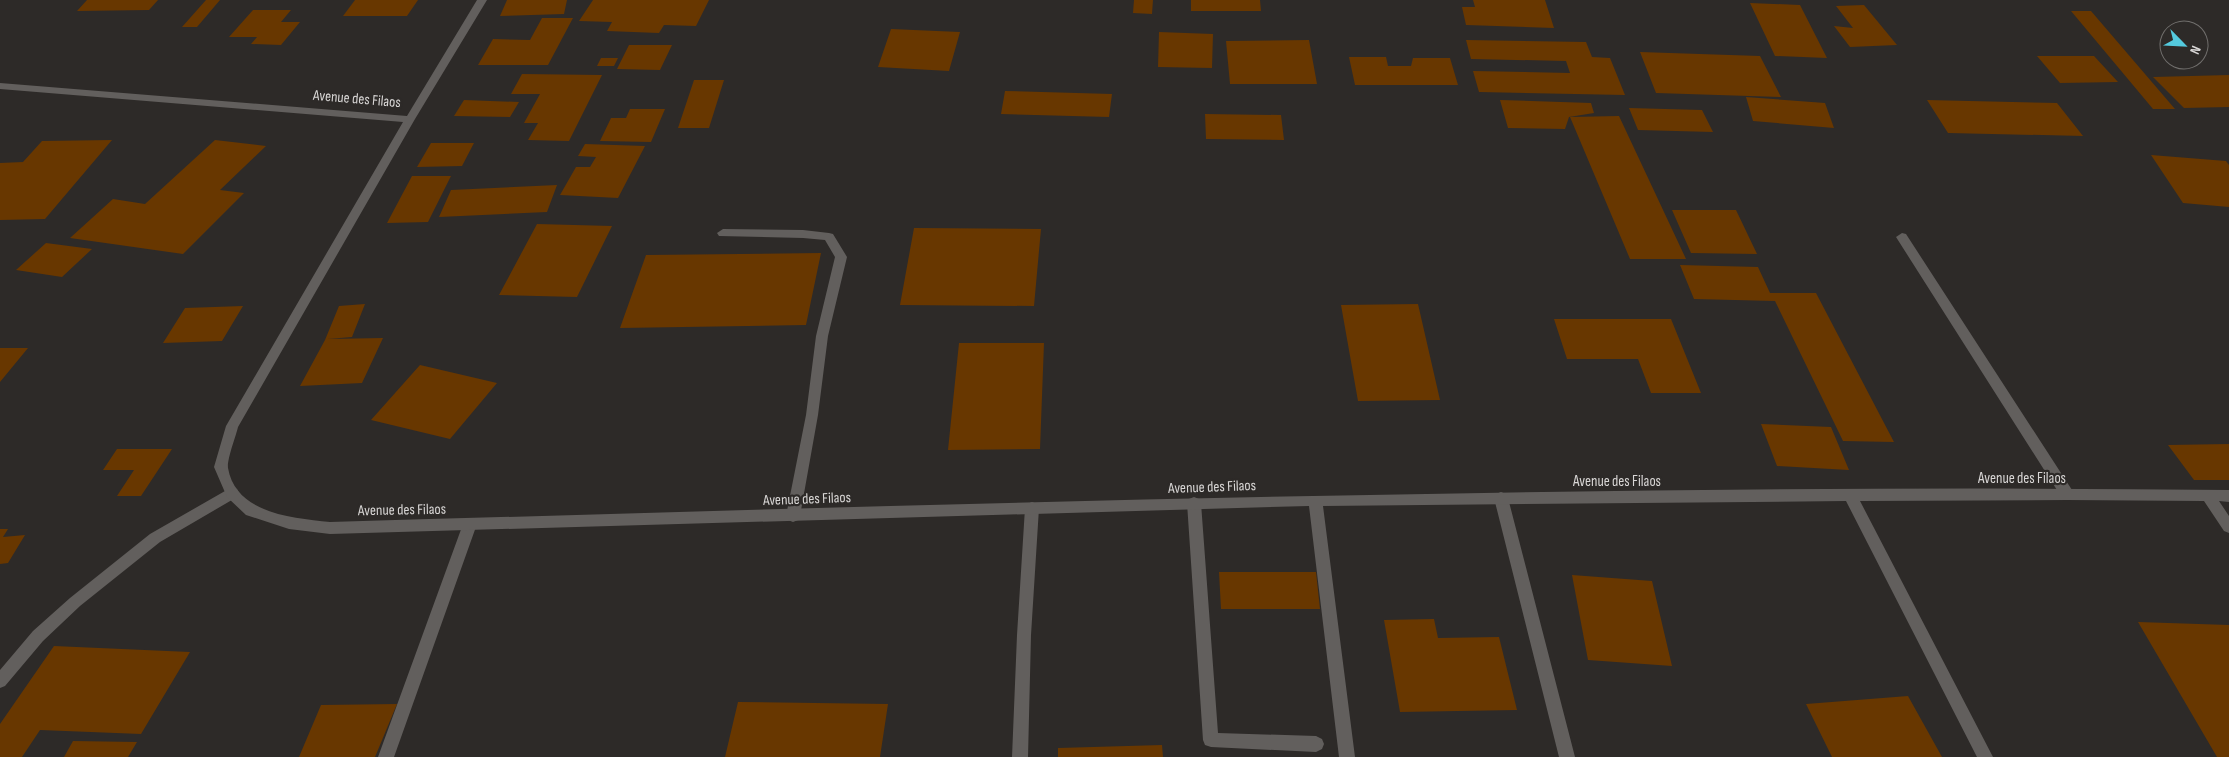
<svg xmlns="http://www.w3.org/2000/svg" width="2229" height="757" viewBox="0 0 2229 757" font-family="'Sofia Sans Condensed',sans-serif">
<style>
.building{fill:#683700}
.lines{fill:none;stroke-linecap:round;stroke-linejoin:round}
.service{fill:#625f5d;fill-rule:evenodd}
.minor{fill:#625f5d;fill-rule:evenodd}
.labels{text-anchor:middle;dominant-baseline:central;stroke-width:4.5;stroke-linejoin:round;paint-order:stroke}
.street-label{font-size:15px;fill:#d8d6d5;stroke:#2d2a28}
</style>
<rect width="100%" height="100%" fill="#2d2a28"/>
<path class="building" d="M87 0H158L149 10 77 11Z
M206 0H220L197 27H182Z
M355 0H418L407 16H343Z
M507 0H567L564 14 500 16Z
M593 0H709L696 26 664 25 659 33 607 31 612 22 579 21Z
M1134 0H1153L1152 14 1133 13Z
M1191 0H1260L1261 11H1191Z
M1473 0H1545L1554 28 1466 25 1462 7H1475Z
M1750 3 1800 5 1827 58 1775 56Z
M1864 5 1897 45 1850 47 1834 26 1853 28 1836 6Z
M253 10H291L281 22H300L281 45 251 44 257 37H229Z
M2071 11H2091L2175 109H2153Z
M542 18H573L548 65H478L493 39 530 40Z
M891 29 960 32 949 71 878 67Z
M1159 32 1213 34 1212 68 1158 67Z
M1309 40 1317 84H1230L1226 41Z
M1466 40 1586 42 1592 57 1610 58 1625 95 1479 92 1473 71 1570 73 1566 61 1471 59Z
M629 45H672L660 70 617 69Z
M1640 52 1760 56 1781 97 1656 93Z
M2037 56H2094L2118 82 2060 83Z
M1349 57H1386L1388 66H1411L1413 58H1450L1458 85H1355Z
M601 58H618L614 66H597Z
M522 74 602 75 569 141 528 140 538 123H524L540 94H511Z
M2229 75V107L2184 108 2153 77Z
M694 80H724L709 128H678Z
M1005 91 1112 94 1109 117 1001 114Z
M1746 97 1825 103 1834 128 1753 121Z
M464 100 519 102 510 117 454 116Z
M1500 100 1591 103 1594 113 1569 117 1565 129 1508 128Z
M1927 100 2057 103 2083 136 1948 133Z
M1629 108 1702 110 1713 132 1638 130Z
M630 109H665L651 142 600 141 611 118H626Z
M1205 114 1281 115 1284 140 1206 139Z
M1619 116 1686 259H1630L1570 117Z
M112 140 45 219 0 220V163L23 162 42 141Z
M215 140 266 146 220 190 244 193 183 254 70 238 113 199 145 204Z
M431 143H474L462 166 417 167Z
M585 144 645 146 618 198 560 195 576 167H590L596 157 578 156Z
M2151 155 2226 161 2229 165V207L2183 203Z
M412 176H451L428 222 387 223Z
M557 185 547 212 439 217 451 190Z
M1672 210H1736L1757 254 1691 253Z
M537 224 612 226 577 297 499 295Z
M914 228 1041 229 1034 306 900 305Z
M46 243 92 249 62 277 16 270Z
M821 253 806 325 620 328 646 255Z
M1680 265 1758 267 1770 293H1816L1894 442 1843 441 1775 301 1694 299Z
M365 304 352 337 328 339 383 338 362 383 300 386 325 340 339 306Z
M1418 304 1440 400 1358 401 1341 305Z
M243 306 222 341 163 343 185 308Z
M1554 319H1671L1701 393H1651L1638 359H1567Z
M959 343H1044L1040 449 948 450Z
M0 348H28L0 382Z
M420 365 497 383 450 439 371 420Z
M1761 424 1831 427 1849 470 1777 466Z
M2229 444V480H2194L2168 445Z
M117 449H172L141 496H117L134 470H103Z
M0 529H8L3 537 25 535 8 563 0 564Z
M1219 572H1316L1320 609H1221Z
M1572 575 1652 581 1672 666 1588 660Z
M1434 619 1438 638 1499 637 1517 710 1400 712 1384 620Z
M2138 622 2229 625V757H2217Z
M54 646 190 652 141 734 40 730 22 757H0V724Z
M1908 696 1942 757H1832L1806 704Z
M738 702 888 704 880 757H725Z
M397 704 375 757H299L321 705Z
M73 741 137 742 128 757H64Z
M1162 745 1163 757H1058V748Z"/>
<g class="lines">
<path class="service" d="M723 229 803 230 829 233 833 234 847 257 828 336 818 415 800 516 798 520 793 522 788 520 786 516 806 415 816 336 835 257 825 240 803 238 719 236 717 233Z
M1902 233 1906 234 2072 490 2074 494 2072 498 2067 500 2062 498 1896 237Z
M232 487 237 489 239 493 237 497 160 542 80 606 43 641 5 686 0 688V670L33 631 70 598 150 534Z
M1501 492 1506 494 1508 498 1575 757H1559L1494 498 1496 494Z
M1194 497 1199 499 1201 503 1218 733 1316 736 1322 739 1324 744 1322 749 1316 752 1211 747 1205 745 1203 740 1187 503 1189 499Z
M1032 502 1037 504 1039 508 1031 635 1028 757H1012L1017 635 1025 508 1027 504Z
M470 518 475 520 477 524 394 757H378L463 524 465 520Z"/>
<path class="minor" d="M477 0H487L415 119 238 427C236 436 227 459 228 468 236 514 293 518 330 522 963 504 1596 483 2229 490V502L2219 501 2229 516V533L2224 531 2204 501 2067 500 1860 501 1993 757H1977L1846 501 1323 506 1355 757H1339L1309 506 330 534 289 529 246 515 227 497 214 467 226 426 403 122 0 89V83L407 116Z"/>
</g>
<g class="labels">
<g class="street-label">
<text transform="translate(357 99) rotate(5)">Avenue des Filaos</text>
<text x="2022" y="478">Avenue des Filaos</text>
<text x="1617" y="481">Avenue des Filaos</text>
<text transform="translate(1212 487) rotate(-2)">Avenue des Filaos</text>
<text transform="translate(807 499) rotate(-2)">Avenue des Filaos</text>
<text transform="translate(402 510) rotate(-1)">Avenue des Filaos</text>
</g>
</g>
<g transform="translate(2184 45) rotate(114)"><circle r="24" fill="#2d2a28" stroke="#716f6d"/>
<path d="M0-4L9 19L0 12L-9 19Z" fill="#54cade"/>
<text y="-8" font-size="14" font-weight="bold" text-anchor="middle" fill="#d8d6d5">N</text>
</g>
</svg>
